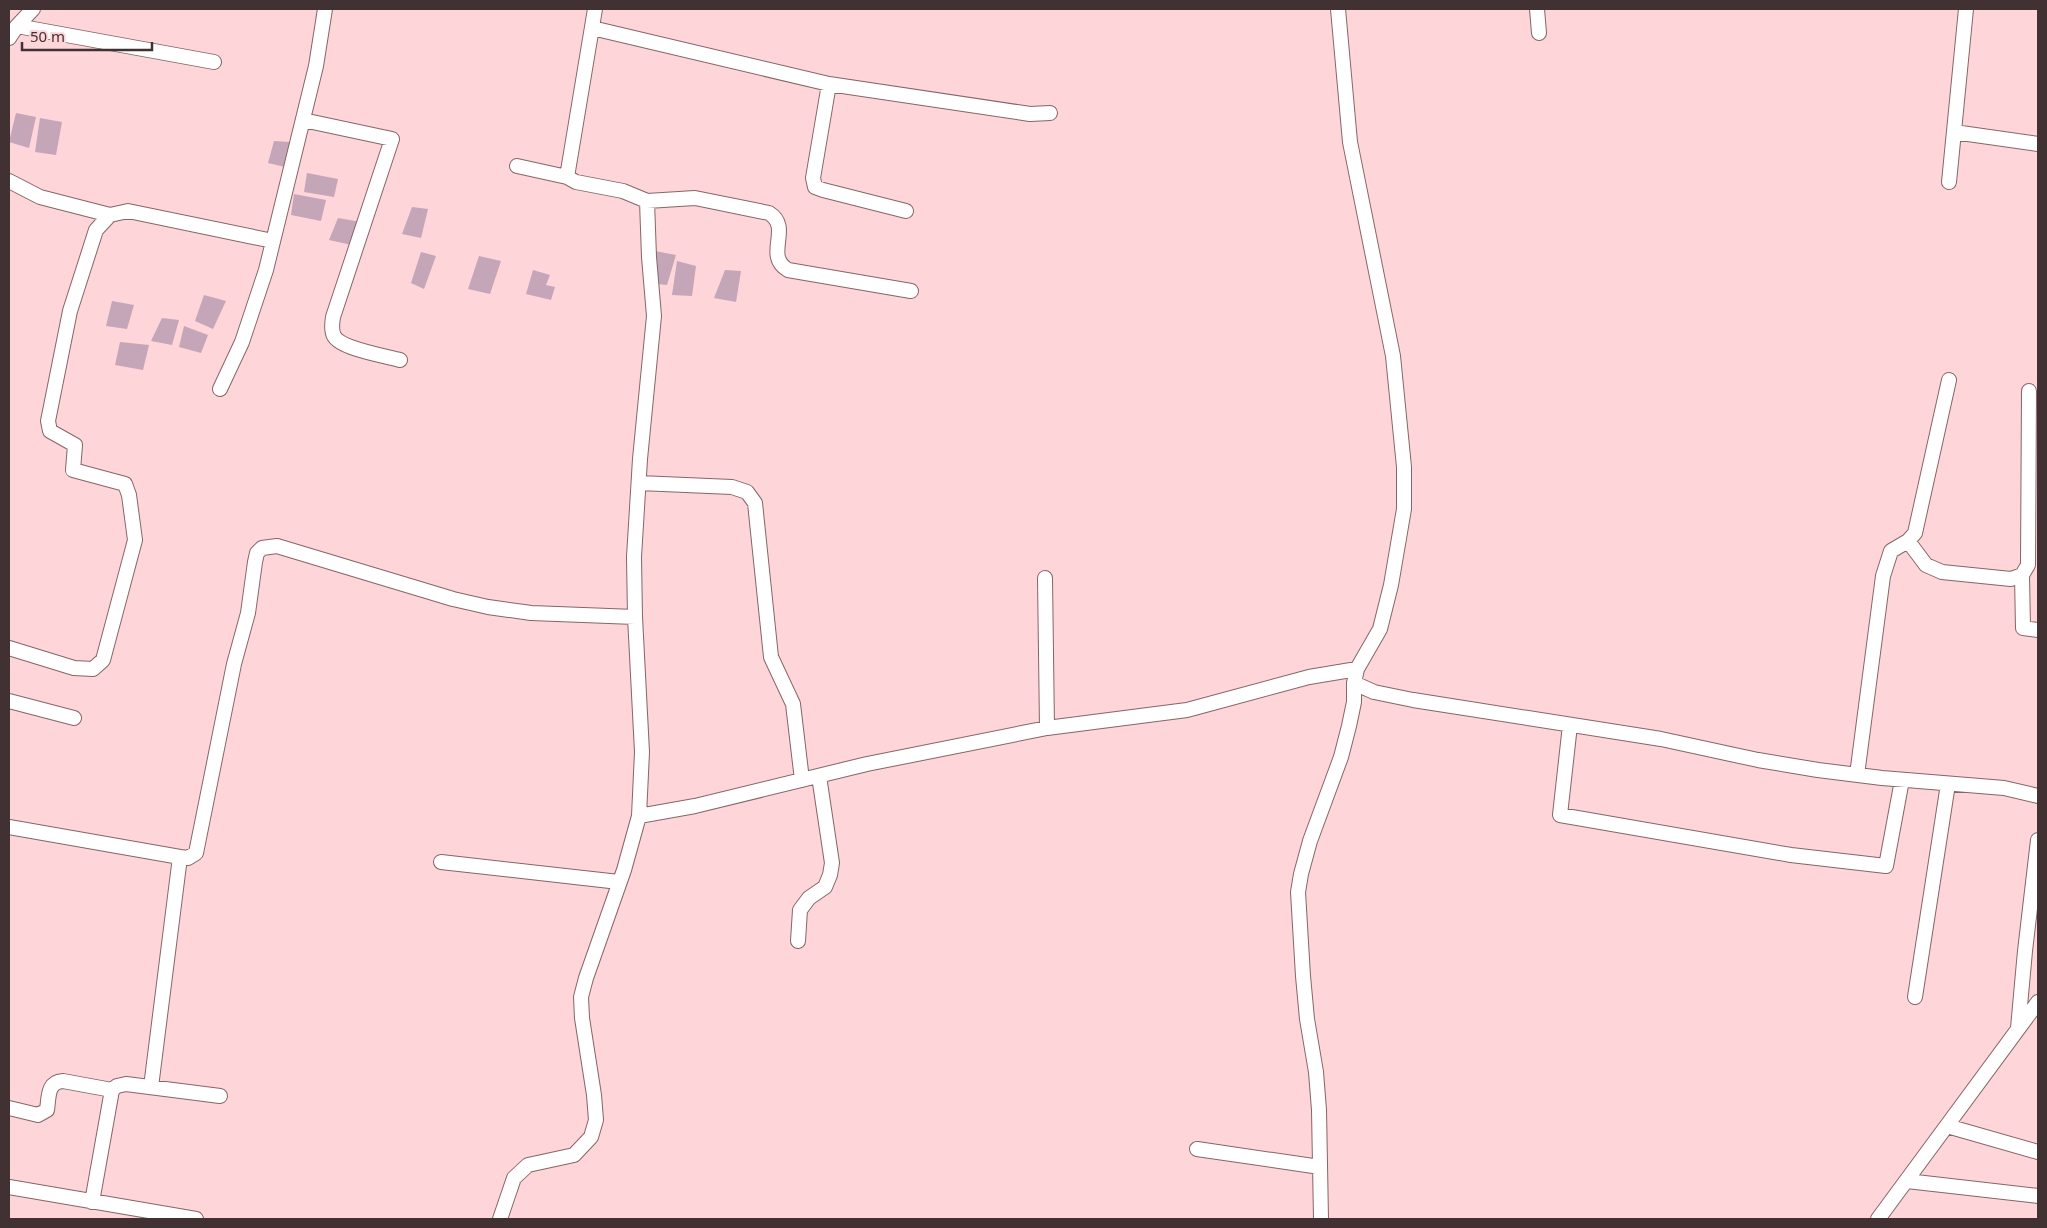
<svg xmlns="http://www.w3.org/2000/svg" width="2047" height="1228" viewBox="0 0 2047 1228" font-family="'Noto Sans',sans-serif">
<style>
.building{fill:#c5a5b8}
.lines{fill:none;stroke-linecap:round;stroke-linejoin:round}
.street-casing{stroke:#876468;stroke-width:16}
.street{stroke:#fff;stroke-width:14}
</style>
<rect width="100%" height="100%" fill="#fed5d9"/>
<path class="building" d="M16 113 36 117 29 148 9 142Z
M40 118 62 122 56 155 35 152Z
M274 141 290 142 285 167 268 163Z
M307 173 338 179 334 197 304 192Z
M294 194 326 200 321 221 291 215Z
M412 207 428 209 421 238 402 234Z
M338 218 361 222 352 245 329 240Z
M655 251 676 255 667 285 657 284Z
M421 252 436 256 424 289 411 283Z
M479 256 501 261 490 294 468 289Z
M677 261 696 266 692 296 672 295Z
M533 270 550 275 546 285 555 287 551 300 526 294Z
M725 270 741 271 736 302 714 298Z
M204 295 226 301 213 329 195 321Z
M112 301 134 305 127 329 106 326Z
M162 318 179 320 172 345 151 341Z
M184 326 208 335 201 353 179 347Z
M120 342 149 345 143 370 115 365Z"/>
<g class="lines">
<defs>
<path id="street" d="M1537 9 1539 33
M17 26 214 62
M592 28 829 84 1030 114 1050 113
M9 38 17 26 33 9
M829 84 813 178 815 187 823 190 906 211
M303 120 392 139 333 317C332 323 331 330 334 336 341 349 386 356 400 360
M1954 132 2038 144
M517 166 567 177
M9 181 40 197 110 215
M1949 182 1966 9
M647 201 695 198 769 213C793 228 763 255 788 270L911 291
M220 389 242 342 266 270 316 66 325 9
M639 483 732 487 747 492 755 503 771 657 793 704 802 780
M1908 541 1926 565 1942 572 2011 579 2022 575 2028 565 2029 391
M2022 575 2023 628 2038 630
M1045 578 1047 728
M9 648 74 668 93 669 103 660 135 540 129 495 125 484 73 470 75 445 50 431 48 421 70 311 96 230 110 215 128 211 273 241
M1354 683 1374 692 1413 700 1661 739 1758 760 1818 770 1882 778 2004 788 2038 796
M9 701 74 718
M1570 725 1560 815 1791 855 1886 866 1902 780
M1857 775 1883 576 1891 551 1908 541 1915 533 1949 380
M639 816 695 806 867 764 1047 728 1187 710 1309 677 1357 669
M9 827 180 857
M441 862 619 882
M798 941 800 910 809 898 825 887 830 875 832 863 819 776
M1915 997 1948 784
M2018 1028 2025 951 2038 840
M151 1087 180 857 188 858 196 853 234 664 248 613 255 562 257 553 262 548 277 546 453 599 488 607 531 613 635 617
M9 1108 38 1115 47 1110C49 1097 47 1082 63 1081L112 1090
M1947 1126 2038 1152
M1197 1149 1320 1167
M1907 1181 2038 1196
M9 1187 196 1219
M92 1202 112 1090 117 1086 126 1084 220 1096
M500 1219 514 1178 528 1165 574 1155 591 1137 596 1120 594 1095 582 1018 581 997 586 978 624 870 639 816 642 752 635 617 634 557 640 459 654 316 649 257 647 201 623 191 576 182 567 177 595 9
M1321 1219 1319 1110 1316 1072 1307 1019 1303 976 1298 892 1301 874 1310 841 1341 757 1349 726 1354 702V683L1357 669 1380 629 1391 585 1404 509V467L1393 356 1350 142 1338 9
M1878 1219 2038 1002"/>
</defs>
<use href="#street" class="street-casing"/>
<use href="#street" class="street"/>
</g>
<rect width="2047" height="1228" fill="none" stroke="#413133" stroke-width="20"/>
<path d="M22 42v8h130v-8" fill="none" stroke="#413133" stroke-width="2.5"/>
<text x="30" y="42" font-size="15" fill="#413133" stroke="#fed5d9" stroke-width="4" paint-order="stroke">50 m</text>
</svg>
